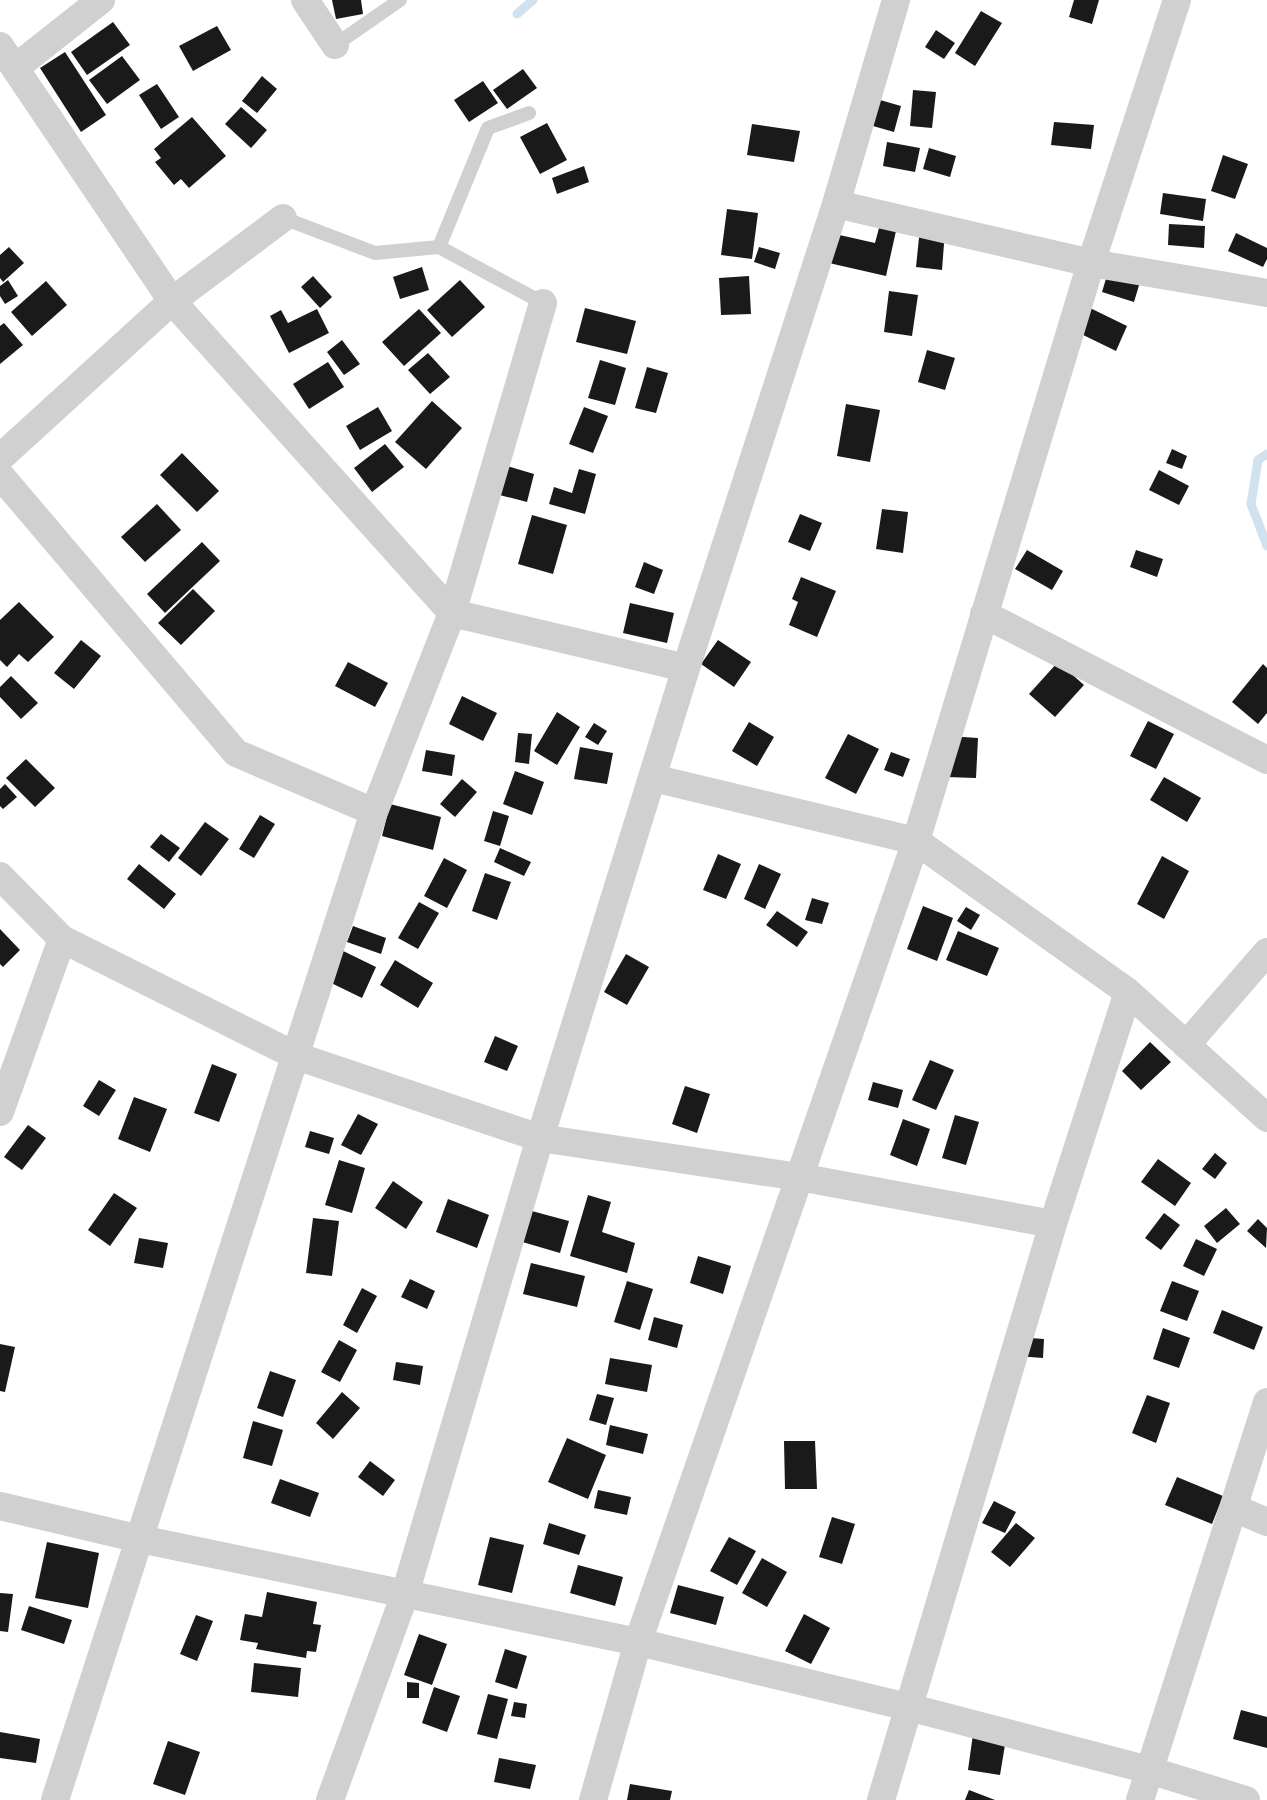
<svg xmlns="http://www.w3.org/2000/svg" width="1267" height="1800" viewBox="0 0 1267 1800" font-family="'Open Sans',sans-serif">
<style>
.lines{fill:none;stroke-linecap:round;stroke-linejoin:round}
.stream{stroke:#cfe2ee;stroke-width:9}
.building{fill:#1a1a1a}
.service{stroke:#d0d0d0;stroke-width:14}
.minor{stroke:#d0d0d0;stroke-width:28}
</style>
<rect width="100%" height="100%" fill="#fff"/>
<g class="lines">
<path class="stream" d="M517 14 533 0
M1267 454 1258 460 1251 504 1267 546"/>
</g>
<path class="building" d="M332 0H361L363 14 336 19Z
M1074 0H1099L1092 24 1069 17Z
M981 11 1002 23 975 66 955 53Z
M113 22 130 45 87 75 71 52Z
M217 26 231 50 193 71 179 46Z
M936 30 955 43 944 59 925 47Z
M65 52 106 115 81 132 40 68Z
M122 56 140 80 107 104 89 80Z
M523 69 537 88 507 109 493 90Z
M262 76 277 89 257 113 242 101Z
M483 81 498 103 469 122 454 100Z
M157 84 179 117 161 129 139 95Z
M913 90 936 92 932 128 910 126Z
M880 100 901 106 894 132 873 126Z
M241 107 267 130 251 148 225 124Z
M192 117 226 156 189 188 181 179 174 185 155 162 161 158 154 149Z
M1054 122 1094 125 1091 149 1051 145Z
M547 123 567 160 540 174 520 137Z
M752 124 800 131 794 162 747 155Z
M887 142 920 148 915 172 883 166Z
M929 148 956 156 950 177 923 169Z
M1223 155 1248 164 1235 199 1211 191Z
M584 166 589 182 557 194 552 178Z
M1163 193 1206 199 1203 221 1160 214Z
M727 209 758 213 752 259 721 255Z
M1169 224 1205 226 1204 248 1168 245Z
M879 228 896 231 886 276 829 263 835 234 875 243Z
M920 228 945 231 942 270 916 267Z
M1236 233 1267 248V259L1263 267 1228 251Z
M9 247 24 263 3 282 0 278V255Z
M759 247 780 253 775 269 754 262Z
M422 267 429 290 400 299 393 277Z
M1108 272 1140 282 1134 302 1102 292Z
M313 276 332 297 320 308 301 287Z
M749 276 751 314 721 315 719 278Z
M8 280 18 296 5 304 0 296V286Z
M460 280 485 307 452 337 427 310Z
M46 281 67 305 32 336 11 312Z
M889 291 918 295 912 336 884 332Z
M1088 307 1127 326 1116 351 1075 331Z
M585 308 636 321 627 354 576 342Z
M317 309 329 333 289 353 270 316 281 310 288 323Z
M419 309 441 333 404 366 382 342Z
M4 323 23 345 0 364V326Z
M342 340 360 364 344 375 327 352Z
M927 350 955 358 945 390 918 382Z
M428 353 450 377 430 394 408 370Z
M600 360 626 368 615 405 588 398Z
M328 362 344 387 309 409 293 384Z
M647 367 668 373 656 413 635 408Z
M432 401 462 428 426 469 395 442Z
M846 404 880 410 870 462 837 456Z
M378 407 392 431 360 450 346 426Z
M584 407 608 416 593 453 569 444Z
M385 444 404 467 372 492 354 468Z
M1172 449 1187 456 1182 469 1166 463Z
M182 453 219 491 197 512 160 475Z
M500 464 534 474 527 502 492 493Z
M579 469 596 474 585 514 549 504 554 487 572 493Z
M1159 470 1189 486 1179 505 1149 490Z
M157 504 181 530 145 562 121 537Z
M882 509 908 512 903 553 876 549Z
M800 514 822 523 810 551 788 542Z
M532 515 567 525 553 574 518 564Z
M202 542 220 561 165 613 147 594Z
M1027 550 1063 571 1052 590 1015 569Z
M1136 550 1163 559 1157 577 1130 567Z
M644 562 663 570 654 594 635 587Z
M801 577 836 591 817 637 789 625 798 602 792 599Z
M193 589 215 611 181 645 158 623Z
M19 602 54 637 28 662 19 654 7 667 0 660V620Z
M630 603 674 613 667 643 623 633Z
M81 640 101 656 74 689 54 673Z
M718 640 751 662 734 687 701 664Z
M348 662 388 683 375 707 335 686Z
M1058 662 1084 685 1055 717 1029 694Z
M1263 664 1267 668V713L1258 724 1232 702Z
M11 676 38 703 21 719 0 697V687Z
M462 696 497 713 483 741 449 724Z
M557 712 580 727 557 765 534 751Z
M1148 721 1174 734 1156 769 1130 756Z
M749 722 774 737 757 766 732 751Z
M594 723 607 731 598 745 585 737Z
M518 733 532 734 529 764 515 762Z
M848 734 879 749 856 794 825 778Z
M948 736 978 738 976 778 946 777Z
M580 747 613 753 607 784 574 779Z
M426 750 455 755 452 776 422 771Z
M891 752 910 759 903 777 884 770Z
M26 759 55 788 35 807 6 778Z
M515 771 544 782 532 815 503 804Z
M1164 777 1201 798 1187 822 1150 800Z
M462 779 477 792 455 817 440 804Z
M5 784 17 797 3 809 0 806V789Z
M390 804 441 817 433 850 382 836Z
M493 811 509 816 500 846 484 841Z
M260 815 275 824 254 858 239 849Z
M205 822 229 839 201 876 178 858Z
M161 834 180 848 169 862 150 847Z
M500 848 531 862 524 876 494 862Z
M718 854 741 864 726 899 703 890Z
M1162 856 1189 871 1164 919 1137 904Z
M444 858 467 870 447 908 424 896Z
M139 864 176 894 164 909 127 879Z
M759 864 781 874 765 909 744 899Z
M485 873 511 882 497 920 472 911Z
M812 898 829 903 822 924 805 920Z
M419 902 439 913 418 949 398 938Z
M923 906 953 918 937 961 907 949Z
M966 907 980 915 971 930 957 921Z
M777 911 808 932 797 947 766 925Z
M353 926 386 938 381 954 347 942Z
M0 929 20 950 3 967 0 964Z
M958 931 999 948 987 976 946 960Z
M337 948 376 967 362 998 323 979Z
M626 954 649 967 627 1005 604 992Z
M395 960 433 983 418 1008 380 985Z
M495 1036 518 1046 507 1071 484 1062Z
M1150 1042 1171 1062 1141 1090 1122 1071Z
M930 1060 954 1070 936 1110 912 1100Z
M212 1064 237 1074 219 1122 194 1113Z
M99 1080 116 1090 99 1116 83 1106Z
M873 1082 903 1090 898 1108 868 1100Z
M685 1086 710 1094 697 1133 672 1124Z
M134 1097 167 1109 150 1152 118 1139Z
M358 1114 378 1124 361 1155 341 1145Z
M955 1115 979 1122 966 1165 942 1158Z
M903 1119 930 1129 917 1166 890 1155Z
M28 1125 46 1138 22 1170 4 1157Z
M310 1131 334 1138 329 1154 305 1147Z
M1215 1153 1227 1163 1215 1179 1202 1169Z
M1158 1159 1191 1183 1175 1206 1141 1182Z
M339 1160 365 1168 352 1213 325 1205Z
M393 1181 423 1202 406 1229 375 1208Z
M114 1193 137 1208 110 1246 88 1230Z
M588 1195 611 1202 602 1232 635 1243 627 1273 570 1256Z
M448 1199 489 1215 477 1248 436 1232Z
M1226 1208 1240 1224 1217 1243 1204 1226Z
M528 1210 569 1221 560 1253 519 1241Z
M1164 1213 1180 1225 1161 1250 1145 1238Z
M313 1218 339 1221 332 1276 306 1273Z
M1258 1219 1267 1228 1266 1248 1247 1231Z
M139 1238 168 1243 163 1268 134 1263Z
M1196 1239 1217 1249 1204 1276 1183 1266Z
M698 1256 731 1266 723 1294 690 1283Z
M531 1263 585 1276 577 1307 523 1294Z
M410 1279 435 1291 427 1309 401 1297Z
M627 1281 653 1289 640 1330 614 1322Z
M1172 1281 1199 1291 1187 1321 1160 1311Z
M362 1288 377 1296 357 1333 343 1325Z
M1222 1310 1263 1327 1254 1350 1213 1333Z
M654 1317 683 1325 677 1348 648 1340Z
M1163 1328 1190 1338 1179 1368 1153 1359Z
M1016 1337 1044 1339 1043 1358 1015 1356Z
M339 1340 357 1350 340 1382 321 1372Z
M0 1344 15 1347 5 1392 0 1391Z
M610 1358 652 1365 647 1392 605 1384Z
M396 1362 423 1366 420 1385 393 1380Z
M270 1371 296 1380 283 1417 257 1408Z
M342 1392 360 1408 333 1439 316 1423Z
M597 1394 614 1398 606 1425 589 1420Z
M1147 1395 1170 1403 1156 1443 1132 1433Z
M253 1421 283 1430 272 1466 243 1458Z
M610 1425 648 1434 643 1454 606 1445Z
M567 1438 606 1455 588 1499 548 1482Z
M784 1441H815L817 1489H785Z
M370 1461 395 1480 383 1496 358 1477Z
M1177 1477 1223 1496 1212 1524 1165 1505Z
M280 1479 319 1493 310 1517 271 1503Z
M598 1490 631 1497 627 1515 594 1508Z
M994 1501 1016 1512 1005 1533 982 1523Z
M832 1517 855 1524 842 1564 819 1557Z
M549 1523 586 1535 579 1555 543 1544Z
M1016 1523 1035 1538 1010 1567 991 1552Z
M490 1537 524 1545 512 1593 478 1585Z
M729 1537 756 1551 737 1585 710 1571Z
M47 1542 99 1553 88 1608 35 1598Z
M762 1558 787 1572 767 1607 742 1593Z
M578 1565 623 1577 615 1606 570 1593Z
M678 1585 724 1597 716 1625 670 1613Z
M267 1592 317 1602 313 1624 321 1625 316 1652 307 1651 306 1658 256 1649 258 1643 240 1640 245 1614 262 1617Z
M0 1593 13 1594 8 1632 0 1631Z
M29 1606 72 1620 64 1644 21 1630Z
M804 1614 830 1628 811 1664 785 1651Z
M196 1615 213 1621 197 1661 180 1654Z
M419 1634 447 1644 432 1685 404 1675Z
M505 1649 527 1656 517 1689 495 1682Z
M254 1663 301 1668 298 1697 251 1692Z
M407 1682 419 1683V1698H407Z
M434 1687 460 1696 447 1732 422 1723Z
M488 1694 508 1699 497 1739 477 1734Z
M514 1702 527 1704 525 1718 511 1716Z
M1241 1710 1267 1717V1748L1233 1739Z
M0 1732 40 1739 36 1763 0 1758Z
M973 1734 1006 1739 1000 1775 968 1770Z
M168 1741 200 1752 185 1795 153 1784Z
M499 1758 536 1765 530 1789 494 1782Z
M630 1784 672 1791 670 1800H627Z
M969 1790 995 1800H965Z"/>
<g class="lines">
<path class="service" d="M335 45 400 0
M283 218 375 253 439 247 543 303
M439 247 488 128 529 113"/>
<path class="minor" d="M305 0 335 45
M0 46 172 301 452 613 686 668
M15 68 101 0
M836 204 1091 263 1267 293
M0 458 172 301 283 218
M0 475 236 753 374 812
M984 614 1267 760
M653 778 916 841 1128 992 1267 1118
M0 876 62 939 296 1056 540 1138 799 1177 1053 1224
M1186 1045 1267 952
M0 1112 62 939
M0 1506 140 1539 638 1642 908 1707 1149 1770 1246 1800
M1234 1508 1267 1522
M55 1800 374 812 452 613 543 303
M330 1800 405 1594 540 1138 686 668 836 204 896 0
M593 1800 638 1642 916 841 1091 263 1177 0
M881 1800 1053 1224 1128 992
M1140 1800 1267 1402"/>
</g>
</svg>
